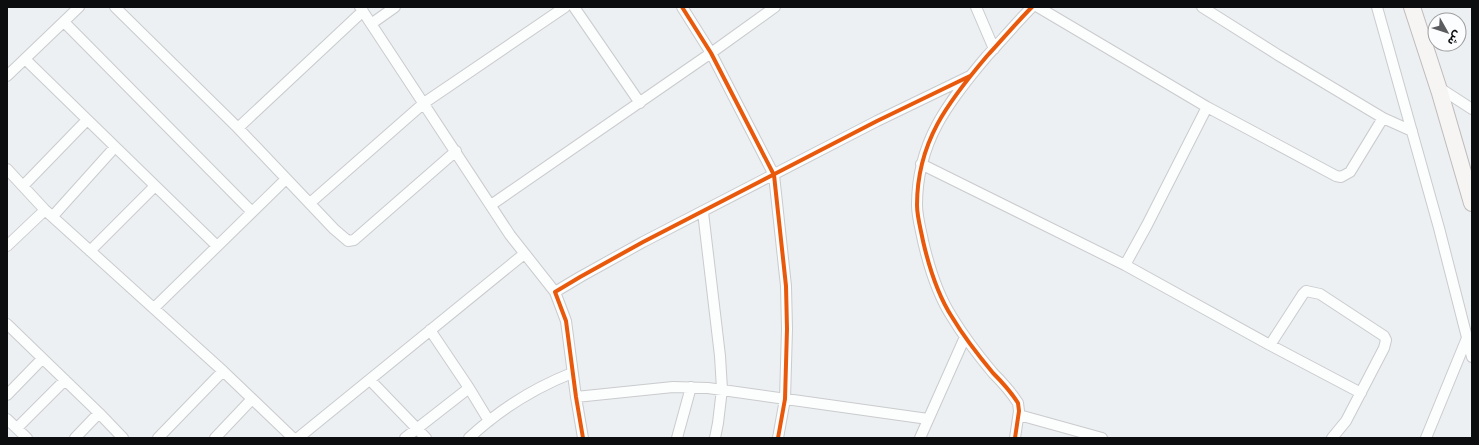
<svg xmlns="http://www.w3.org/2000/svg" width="1479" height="445" viewBox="0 0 1479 445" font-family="'Sofia Sans Condensed','Noto Sans Arabic',sans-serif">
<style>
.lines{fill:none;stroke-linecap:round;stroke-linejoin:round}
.minor-casing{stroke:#c9cbcd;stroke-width:12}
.primary-casing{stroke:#bfbbbb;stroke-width:18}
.minor{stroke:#fcfdfd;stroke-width:10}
.primary{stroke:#f7f4f4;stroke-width:16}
.cycleway-casing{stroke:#fcfdfe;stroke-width:6}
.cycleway{stroke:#e8590c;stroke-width:4}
</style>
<rect width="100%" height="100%" fill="#edf0f3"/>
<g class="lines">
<defs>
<path id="minor" d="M115 7 238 128 363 11
M360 7 510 235 555 292
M574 7 640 103
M682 7 711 53 774 175 786 286 787 329 785 399 778 438
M976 7 994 49
M1038 7 1207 107 1336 176 1341 177 1350 172 1383 118 1412 131
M1202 7 1278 55 1383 118
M1377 7 1439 228 1472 357
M64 22 252 212
M371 24 395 7
M25 59 217 246
M7 76 79 7
M1438 87 1472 109
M238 128 334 229 348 241 354 240 456 151
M921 164 1125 265 1147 225 1207 107
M7 169 45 210 223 371 293 438
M23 186 87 120
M310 203 424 103 565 7
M491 205 711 53 775 7
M703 212 720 356 722 389 718 423 715 438
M53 216 115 147
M7 246 45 210
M90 251 155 186
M1125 265 1270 345 1303 294 1306 291 1320 294 1384 336 1386 340 1384 348 1346 421 1332 438
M154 308 286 179
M7 324 99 413
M430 330 469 388
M1270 345 1361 393
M370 380 426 438
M7 395 42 359
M576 397 673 387 708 388 928 419
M1019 415 1102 438
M7 419 27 438
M17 428 65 380
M75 438 99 413 123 438
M158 438 223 371
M215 438 252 399
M298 438 524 254
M405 438 469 388 489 421
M469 438C499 410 534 388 572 373
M583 438 576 397 566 321 555 292 580 277 643 242 877 121 970 76
M677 438 691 387
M920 438 965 337
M1015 438 1019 411 1018 403C1011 392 1002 382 993 373 978 355 964 337 952 317 937 294 929 267 923 241 921 230 917 217 917 205 917 142 948 102 987 56 1002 40 1016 23 1032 7
M1426 438 1467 338"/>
<path id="primary" d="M1412 7 1440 93 1472 203"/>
</defs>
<use href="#minor" class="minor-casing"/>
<use href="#primary" class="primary-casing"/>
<use href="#minor" class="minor"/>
<use href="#primary" class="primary"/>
<defs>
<path id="cycleway" d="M682 7 711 53 774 175 786 286 787 329 785 399 778 438
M583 438 576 397 566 321 555 292 580 277 643 242 877 121 970 76
M1015 438 1019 411 1018 403C1011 392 1002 382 993 373 978 355 964 337 952 317 937 294 929 267 923 241 921 230 917 217 917 205 917 142 948 102 987 56 1002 40 1016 23 1032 7"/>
</defs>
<use href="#cycleway" class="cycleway-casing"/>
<use href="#cycleway" class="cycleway"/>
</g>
<rect width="1479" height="445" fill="none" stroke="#0c0d0f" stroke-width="16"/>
<g transform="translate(1447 32) rotate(129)"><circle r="19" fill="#fcfdfe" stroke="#9c9d9e"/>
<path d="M0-3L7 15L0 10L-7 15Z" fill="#5b5c5f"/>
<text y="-6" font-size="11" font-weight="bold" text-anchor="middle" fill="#0c0d0f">ش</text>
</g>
</svg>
